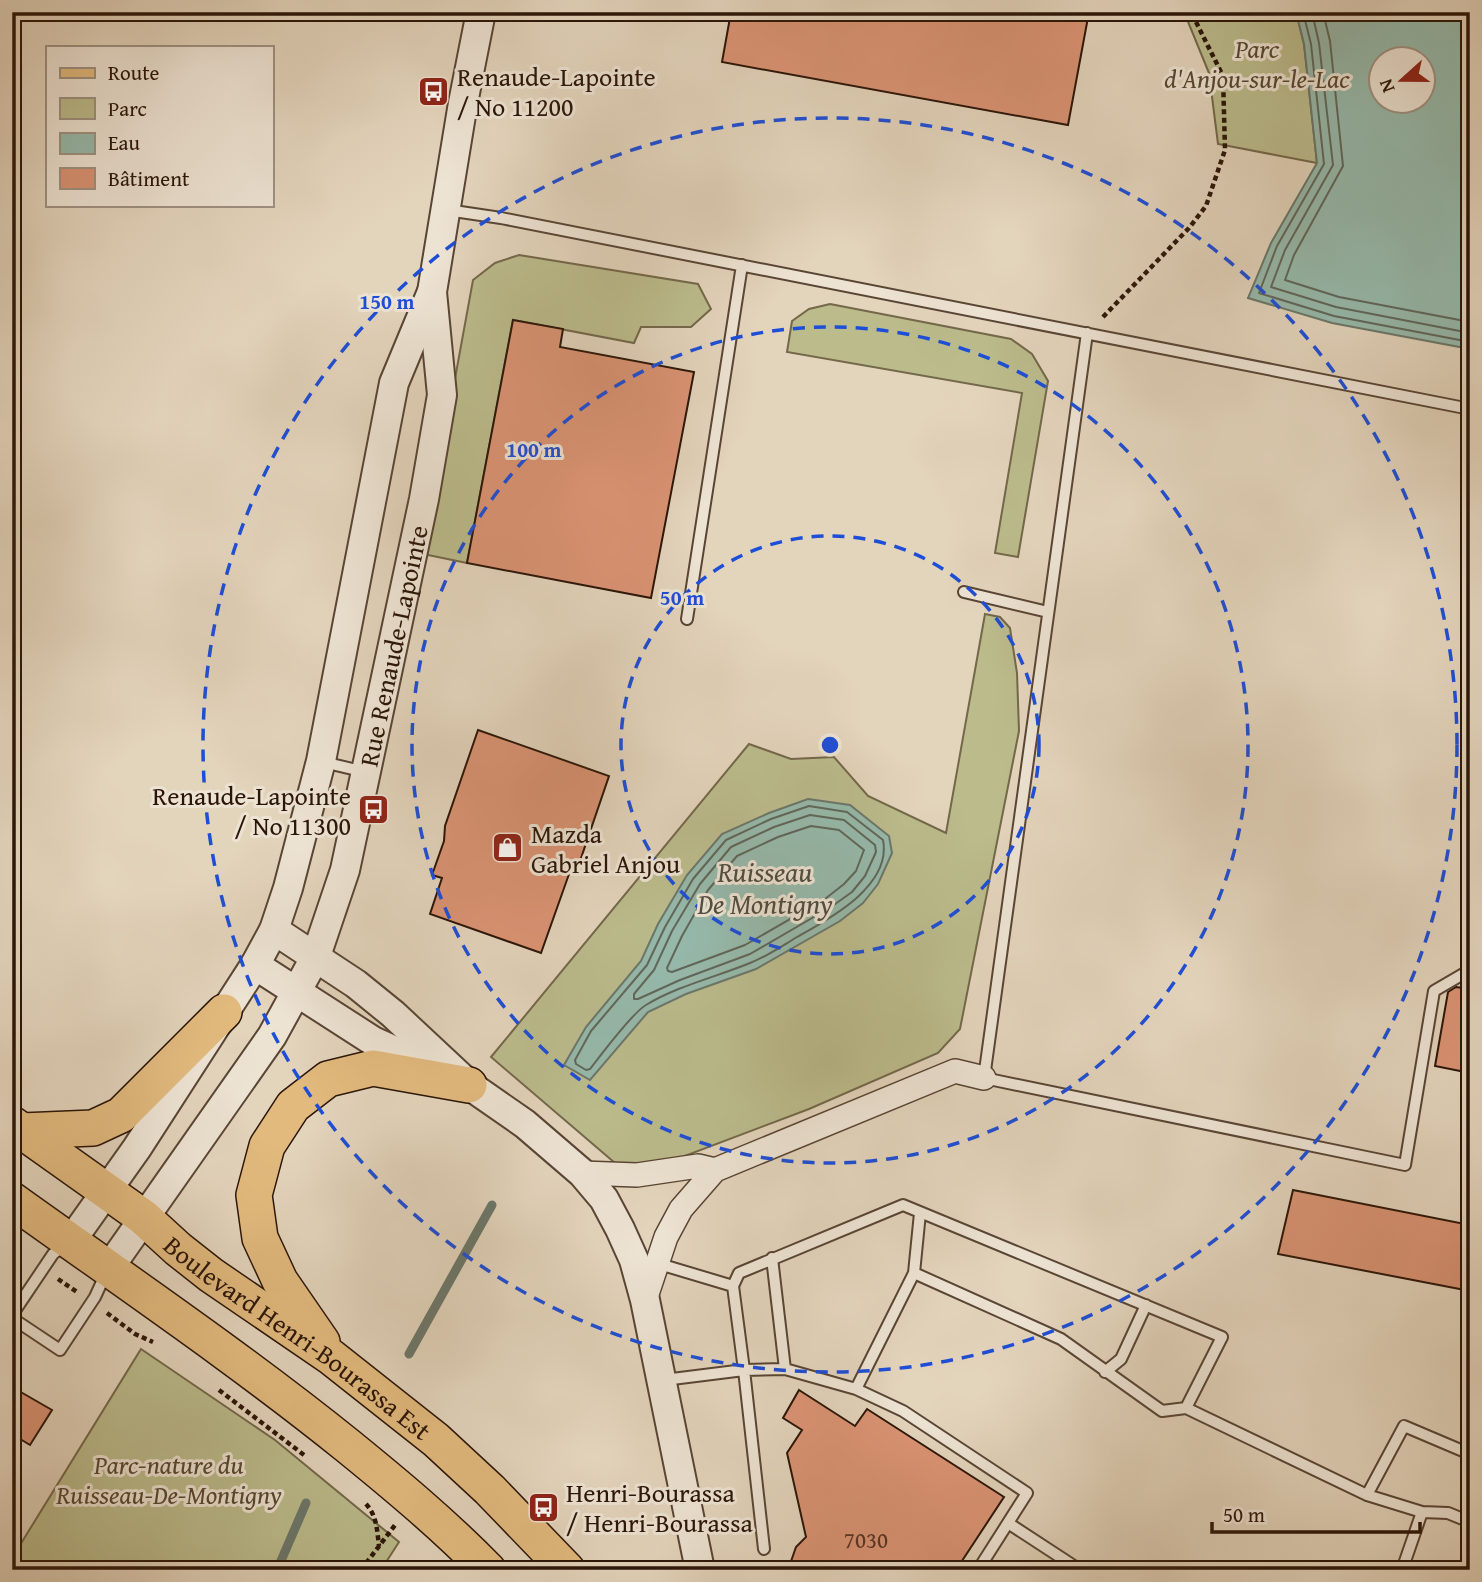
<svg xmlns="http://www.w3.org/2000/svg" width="1482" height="1582" viewBox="0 0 1482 1582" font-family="'Gentium Book Plus',serif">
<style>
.green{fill:#bbbb8c;stroke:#73684a;stroke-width:2}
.water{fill:#96b9ab;stroke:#6b776a;stroke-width:2;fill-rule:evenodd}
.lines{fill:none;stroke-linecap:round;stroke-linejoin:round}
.shore{stroke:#60675a;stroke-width:2}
.stream{stroke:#6b776a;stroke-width:9}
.building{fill:#da9374;stroke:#2b1508;stroke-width:2}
.service-casing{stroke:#594535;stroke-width:14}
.minor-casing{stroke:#594535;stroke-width:26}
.tertiary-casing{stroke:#594535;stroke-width:32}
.primary-casing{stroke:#2b1508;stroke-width:38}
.path{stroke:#2b1508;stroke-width:4.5;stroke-dasharray:5 3.5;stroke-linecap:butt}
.service{stroke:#ede3d3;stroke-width:10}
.minor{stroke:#ede3d3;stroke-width:23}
.tertiary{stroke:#ede3d3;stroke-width:28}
.primary{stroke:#e2ba7e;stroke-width:35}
.ring{fill:none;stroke:#1d4ed8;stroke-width:3.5;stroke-dasharray:12 9}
.labels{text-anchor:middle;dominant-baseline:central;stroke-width:6;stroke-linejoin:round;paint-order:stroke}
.number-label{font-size:23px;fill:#573423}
.park-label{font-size:26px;font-style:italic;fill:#564730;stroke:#ede3d3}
.poi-label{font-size:26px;fill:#2b1508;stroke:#ede3d3;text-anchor:start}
.street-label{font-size:26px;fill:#2b1508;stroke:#ede3d3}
.water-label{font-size:28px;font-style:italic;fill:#504e41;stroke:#ede3d3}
.centre{fill:#1d4ed8;stroke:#ede3d3;stroke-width:3.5}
.ring-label{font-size:21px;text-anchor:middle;font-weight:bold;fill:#1d4ed8;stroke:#ede3d3;stroke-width:6;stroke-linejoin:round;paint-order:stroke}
</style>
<rect width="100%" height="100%" fill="#e3d4bc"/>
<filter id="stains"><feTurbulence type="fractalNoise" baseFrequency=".00286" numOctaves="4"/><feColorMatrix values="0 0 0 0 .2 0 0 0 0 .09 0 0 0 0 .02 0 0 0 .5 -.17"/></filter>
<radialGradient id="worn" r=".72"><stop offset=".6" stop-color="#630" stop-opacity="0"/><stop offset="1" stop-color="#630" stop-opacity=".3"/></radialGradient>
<path class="green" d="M1184 12H1296L1304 44 1317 163 1218 144 1209 73Z
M519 255 698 284 711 309 691 327H641L634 343 513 320 467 563 423 554 473 280 495 263Z
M830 304 1011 339 1032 354 1048 381 1018 557 995 553 1022 393 787 352 792 321 809 309Z
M985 614 1000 617 1010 628 1017 673 1019 731 960 1029 938 1053 809 1109 661 1165 615 1163 491 1057 749 744 791 759 834 757 868 796 946 833Z
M141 1349 275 1440 399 1542 381 1570H12V1558Z"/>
<path class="water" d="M1296 12H1470V349L1332 323 1248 298 1271 243 1317 163 1304 44ZM1380 60H1422V102H1380Z
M808 799 850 805 889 836 892 853 878 884 863 903 840 921 756 969 686 994 648 1012 590 1080 564 1065 586 1027 641 961 658 924 687 875 722 834 769 813Z"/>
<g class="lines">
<path class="shore" d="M1303 12 1311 44 1324 164 1277 246 1259 293 1334 316 1470 342
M1312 12 1319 43 1333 165 1285 250 1271 287 1336 307 1470 333
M1323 12 1330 41 1343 166 1294 255 1285 280 1339 297 1470 322
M809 806 847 812 883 840C892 886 829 919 797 937 782 946 766 957 750 963 716 977 677 986 646 1005 632 1013 601 1055 590 1069L586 1070 576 1064 575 1060 591 1031 647 965 665 927 693 879 726 840 771 819Z
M810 815 844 820 875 845 876 852 865 876 852 892 831 907 750 954 680 980 638 999H634V994L654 970 672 931 700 884 731 847 774 827Z
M811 826 839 830 864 850 856 871 844 884 825 899 745 945 672 972 668 971 667 968 682 936 708 890 737 856 778 837Z"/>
<path class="stream" d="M409 1354 492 1205
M277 1570 306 1503"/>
</g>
<path class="building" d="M731 12H1089L1068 125 722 62Z
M513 320 563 329 560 347 694 372 651 598 467 563Z
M478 730 609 776 580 861 574 860 541 953 430 914 442 878 432 875 444 841 445 826Z
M1456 987 1470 989V1073L1435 1066 1448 992Z
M1293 1190 1470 1225V1291L1278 1254Z
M12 1387 52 1410 30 1445 12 1434Z
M799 1390 855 1426 867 1409 1004 1497 956 1570H788L796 1547 806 1537 787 1453 802 1430 783 1418Z"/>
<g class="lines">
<defs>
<path id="service" d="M447 210 501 218 1470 409
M1087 333 984 1078 1405 1165 1434 991 1470 970
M964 592 1048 612
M687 619 742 265
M323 762 365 772
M772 1258 785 1369
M656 1263 733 1286
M914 1273 920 1213
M12 1315 53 1254 65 1245
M12 1318 60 1350 95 1297 106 1273
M1105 1372 1121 1359 1146 1305
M664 1380 744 1370 733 1286 739 1273 903 1205 1222 1337 1186 1408 1367 1495 1422 1512 1448 1513 1470 1522
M856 1389 903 1411 1027 1493 978 1570
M1367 1495 1404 1426 1470 1454
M1008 1523 1080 1570
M764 1549 744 1370 785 1369 856 1389 914 1273 1061 1339 1162 1411 1186 1408
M1402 1570 1422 1512"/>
<path id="minor" d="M582 1173 637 1175 698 1166 715 1170
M645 1300 666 1237 681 1209 715 1170 955 1071 984 1078"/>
<g id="tertiary">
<path d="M274 930 356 984 393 1014 469 1085 525 1124 582 1173 604 1199 620 1229 634 1260 645 1300 700 1570"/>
<path d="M255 965 373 1041 441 1072"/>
<path d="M71 1241 137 1148 255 965 274 930 288 888 321 761 394 383 431 294"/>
<path id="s1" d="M109 1268 272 1036 316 956 345 870 424 499 442 395 432 292 463 103 481 12"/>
</g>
<g id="primary">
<path id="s2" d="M12 1124 143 1217 178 1249 211 1275 331 1357 436 1440 490 1490 567 1570"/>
<path d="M22 1131 93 1128 121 1115 224 1012"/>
<path d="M12 1200C125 1281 240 1359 348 1446 396 1485 444 1525 488 1570"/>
<path d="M322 1342 280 1281 260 1238 254 1195 267 1146 293 1106 328 1079 373 1068 469 1085"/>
</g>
</defs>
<use href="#service" class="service-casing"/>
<use href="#minor" class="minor-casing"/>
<use href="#tertiary" class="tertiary-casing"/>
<use href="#primary" class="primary-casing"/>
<path class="path" d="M1103 317 1189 228 1206 206 1225 150 1223 76 1191 12
M58 1279 77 1292
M107 1313 135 1334 153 1342
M219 1390 304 1455
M366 1504C377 1516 377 1530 379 1546
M361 1570 395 1525"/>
<use href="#service" class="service"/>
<use href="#minor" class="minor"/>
<use href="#tertiary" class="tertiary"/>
<use href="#primary" class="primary"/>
</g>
<g class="ring">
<circle cx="830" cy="745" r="209"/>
<circle cx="830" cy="745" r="418"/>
<circle cx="830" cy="745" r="627"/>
</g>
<defs>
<symbol id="bus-square" viewBox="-11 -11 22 22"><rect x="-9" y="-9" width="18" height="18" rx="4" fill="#8f2418" stroke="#ede3d3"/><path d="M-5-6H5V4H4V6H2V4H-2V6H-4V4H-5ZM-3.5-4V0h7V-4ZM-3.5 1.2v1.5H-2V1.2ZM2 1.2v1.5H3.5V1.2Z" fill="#fff"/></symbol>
<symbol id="shop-square" viewBox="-11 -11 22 22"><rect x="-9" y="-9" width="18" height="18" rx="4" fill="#8f2418" stroke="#ede3d3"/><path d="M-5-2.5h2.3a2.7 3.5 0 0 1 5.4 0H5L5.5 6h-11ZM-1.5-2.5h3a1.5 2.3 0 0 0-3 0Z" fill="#fff"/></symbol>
</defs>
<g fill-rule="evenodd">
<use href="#bus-square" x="416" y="74" width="35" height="35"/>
<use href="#bus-square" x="356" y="792" width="35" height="35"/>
<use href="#shop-square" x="490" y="830" width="35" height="35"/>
<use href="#bus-square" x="526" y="1490" width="35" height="35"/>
</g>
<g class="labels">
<g class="number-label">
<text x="866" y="1539">7030</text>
</g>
<g class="park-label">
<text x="1257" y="48">Parc<tspan x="1257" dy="30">d'Anjou-sur-le-Lac</tspan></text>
<text x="169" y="1464">Parc-nature du<tspan x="169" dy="30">Ruisseau-De-Montigny</tspan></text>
</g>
<g class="poi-label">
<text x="457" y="76">Renaude-Lapointe<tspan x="457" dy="30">/ No 11200</tspan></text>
<text x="351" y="795" text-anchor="end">Renaude-Lapointe<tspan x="351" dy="30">/ No 11300</tspan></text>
<text x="531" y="833">Mazda<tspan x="531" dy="30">Gabriel Anjou</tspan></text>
<text x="566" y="1492">Henri-Bourassa<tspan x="566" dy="30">/ Henri-Bourassa</tspan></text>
</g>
<g class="street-label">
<text stroke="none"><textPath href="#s1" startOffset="695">Rue Renaude-Lapointe</textPath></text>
<text stroke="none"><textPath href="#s2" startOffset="357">Boulevard Henri-Bourassa Est</textPath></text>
</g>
<g class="water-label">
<text x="765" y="871">Ruisseau<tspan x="765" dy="32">De Montigny</tspan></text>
</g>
</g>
<circle cx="830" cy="745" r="10" class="centre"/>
<g class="ring-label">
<text x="387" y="309">150 m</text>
<text x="534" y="457">100 m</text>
<text x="682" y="605">50 m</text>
</g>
<rect width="1482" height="1582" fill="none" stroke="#e3d4bc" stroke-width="42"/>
<rect x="14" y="14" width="1454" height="1554" fill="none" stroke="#2b1508" stroke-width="3.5"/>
<rect x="21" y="21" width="1440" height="1540" fill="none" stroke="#2b1508" stroke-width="2"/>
<rect x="46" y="46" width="228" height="161" fill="#ede3d3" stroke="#9f9182" stroke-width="2"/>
<rect x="60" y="68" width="35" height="10" fill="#e2ba7e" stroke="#9f9182" stroke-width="2"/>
<text x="108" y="80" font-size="21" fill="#2b1508">Route</text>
<rect x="60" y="98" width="35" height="21" fill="#bbbb8c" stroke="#9f9182" stroke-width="2"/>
<text x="108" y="116" font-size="21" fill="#2b1508">Parc</text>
<rect x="60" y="133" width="35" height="21" fill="#96b9ab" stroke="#9f9182" stroke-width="2"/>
<text x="108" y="150" font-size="21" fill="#2b1508">Eau</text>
<rect x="60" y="168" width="35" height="21" fill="#da9374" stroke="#9f9182" stroke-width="2"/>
<text x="108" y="186" font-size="21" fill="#2b1508">Bâtiment</text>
<g transform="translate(1402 80) rotate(249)"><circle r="33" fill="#ede3d3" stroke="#9f9182" stroke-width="2"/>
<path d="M0-5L12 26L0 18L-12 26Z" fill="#8f2418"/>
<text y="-10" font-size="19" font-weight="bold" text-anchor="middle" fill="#2b1508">N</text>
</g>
<path d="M1212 1522v10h208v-10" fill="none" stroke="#2b1508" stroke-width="3.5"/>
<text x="1223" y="1522" font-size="21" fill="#2b1508" stroke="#ede3d3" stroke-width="5" paint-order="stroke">50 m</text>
<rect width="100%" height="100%" filter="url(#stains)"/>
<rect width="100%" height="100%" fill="url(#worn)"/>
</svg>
